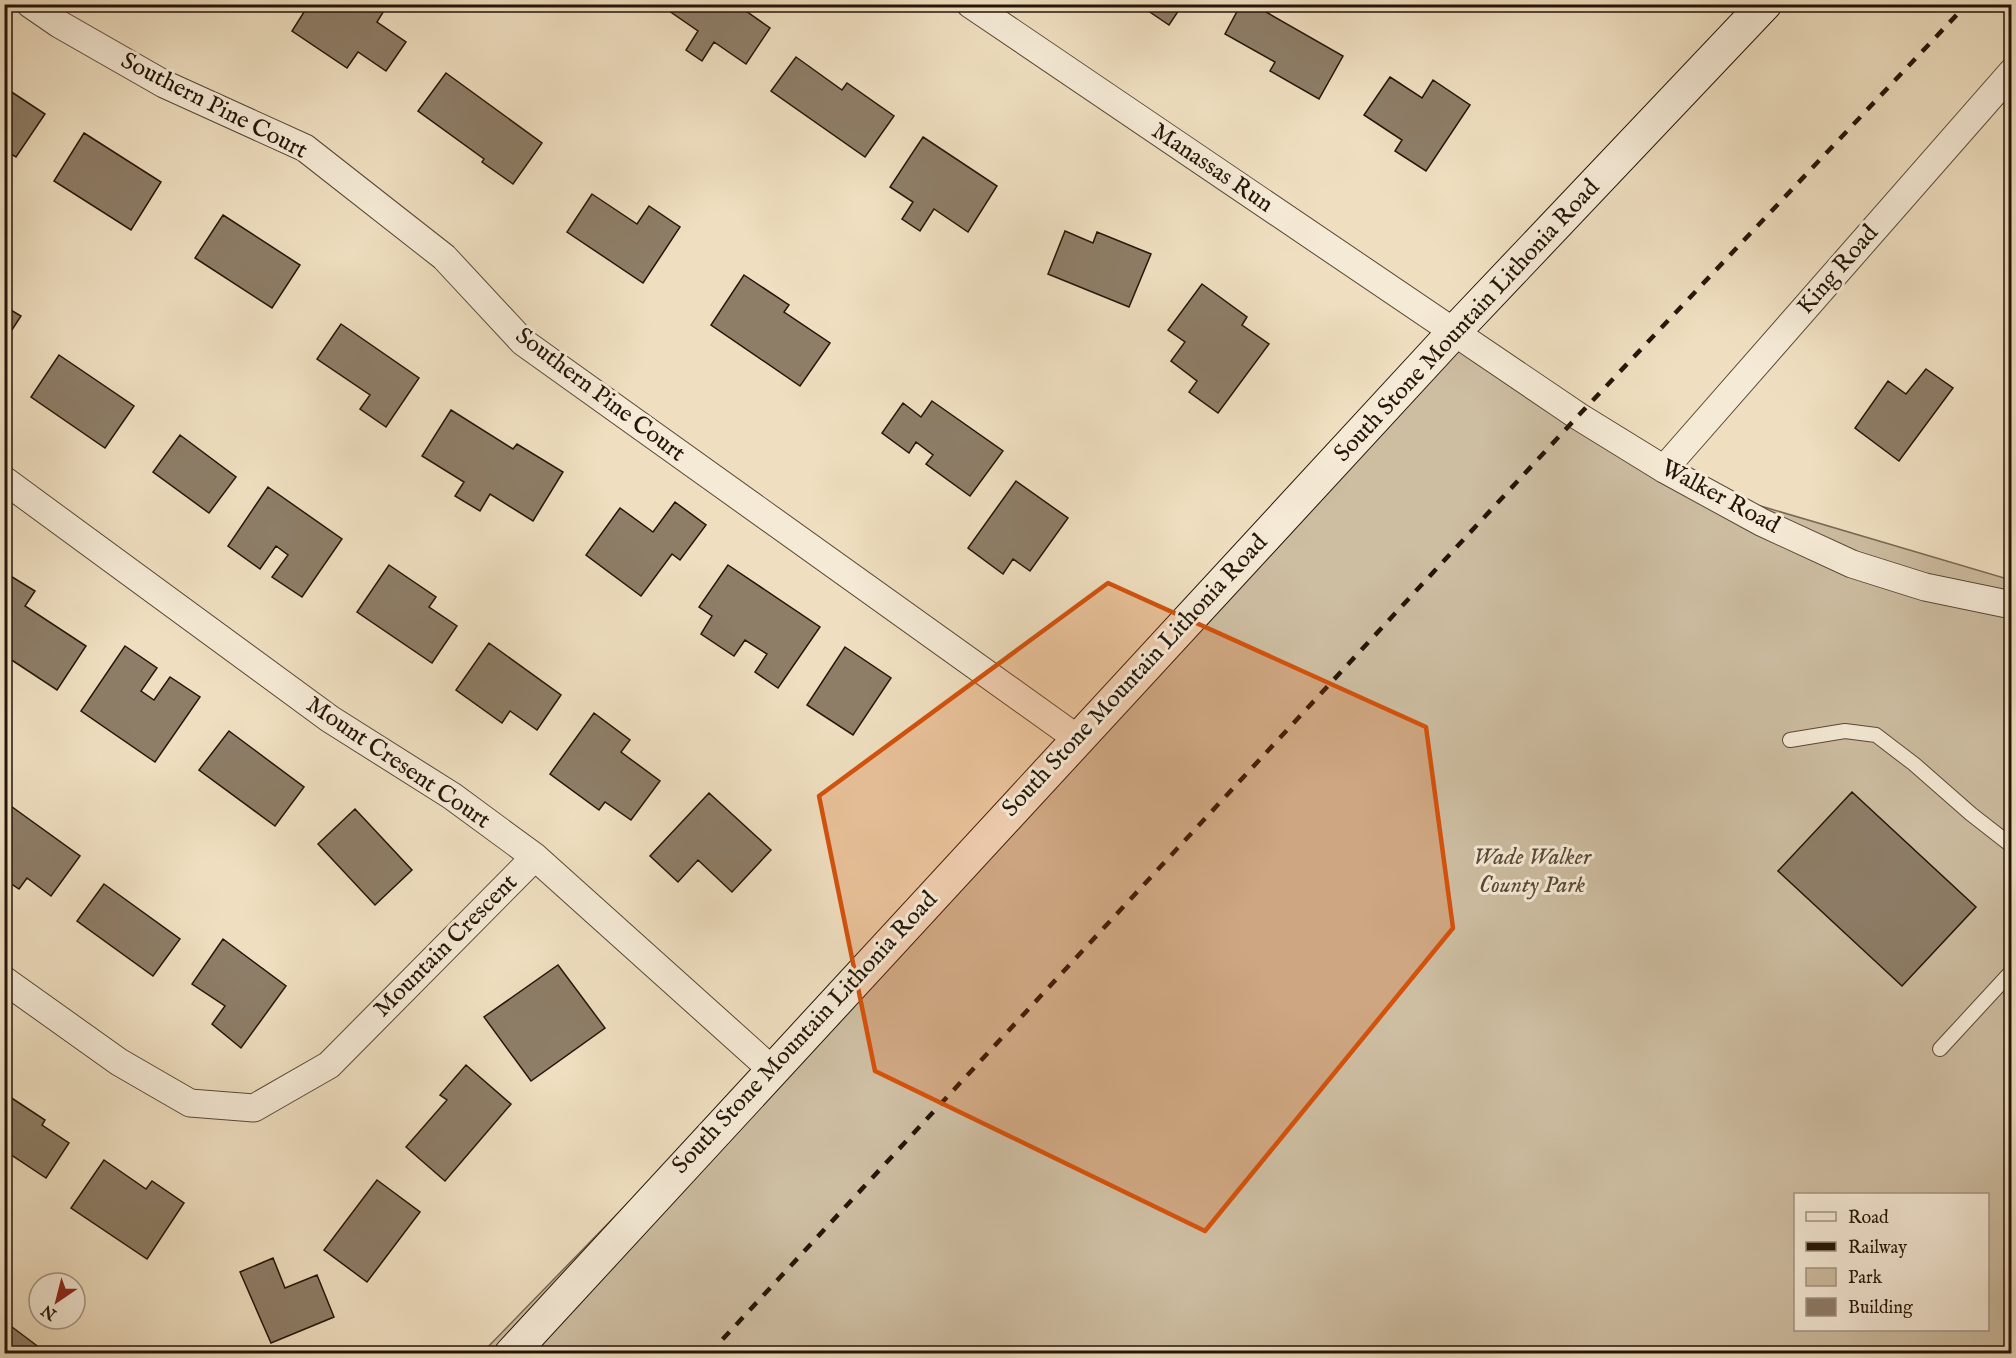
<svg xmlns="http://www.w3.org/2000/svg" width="2016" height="1358" viewBox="0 0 2016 1358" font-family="'IM FELL English',serif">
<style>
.green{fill:#cdbda1;stroke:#796954;stroke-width:1.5;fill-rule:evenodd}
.building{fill:#8e7e68;stroke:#251508;stroke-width:1.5}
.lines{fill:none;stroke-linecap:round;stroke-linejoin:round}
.lane-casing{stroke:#584836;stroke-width:16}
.street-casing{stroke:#584836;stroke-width:29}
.secondary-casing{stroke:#251508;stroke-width:35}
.lane{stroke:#f5ead6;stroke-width:14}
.street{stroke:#f5ead6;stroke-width:27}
.secondary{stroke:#f5ead6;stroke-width:33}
.rail{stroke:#251508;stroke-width:4.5;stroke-dasharray:10 10;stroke-linecap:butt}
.marked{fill:#d4520c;fill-opacity:0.2;stroke:#d4520c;stroke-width:4.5;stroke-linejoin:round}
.labels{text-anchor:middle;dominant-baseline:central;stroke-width:6;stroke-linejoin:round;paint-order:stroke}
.street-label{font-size:24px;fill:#251508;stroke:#f5ead6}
.park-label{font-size:24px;font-style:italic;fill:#574736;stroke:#f5ead6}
</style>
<rect width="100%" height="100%" fill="#efdfc0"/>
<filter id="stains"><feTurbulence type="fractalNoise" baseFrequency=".00333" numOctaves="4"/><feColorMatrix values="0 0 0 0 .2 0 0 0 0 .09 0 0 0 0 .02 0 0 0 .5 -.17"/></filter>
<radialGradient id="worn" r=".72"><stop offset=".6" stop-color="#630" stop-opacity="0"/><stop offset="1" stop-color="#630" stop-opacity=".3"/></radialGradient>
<path class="green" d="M1461 327 1710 491 2011 580V1353L481 1354 1285 528ZM1796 1194H1988V1330H1796Z"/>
<path class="building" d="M309 4H388L377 22 406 42 386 71 358 52 347 68 292 31Z
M659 4H736L770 28 746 64 714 42 702 61 686 50 698 31Z
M1138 4H1183L1169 25Z
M1241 4H1252L1343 56 1319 99 1270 71 1275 62 1225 34Z
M796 57 842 90 847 83 894 116 865 157 771 91Z
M446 73 542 143 513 184 482 162 484 159 418 111Z
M1390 77 1422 98 1433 80 1470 105 1426 171 1395 151 1402 140 1364 115Z
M4 87 45 114 16 157 4 150Z
M84 133 161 182 131 230 54 181Z
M923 137 997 186 968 232 934 209 920 231 902 219 913 202 890 187Z
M592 194 637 224 649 206 680 227 643 283 567 232Z
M223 215 300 265 272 308 195 258Z
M1065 231 1093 243 1097 232 1151 254 1129 307 1048 274Z
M744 275 789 305 784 312 830 343 800 386 711 325Z
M1202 284 1247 317 1242 325 1269 344 1218 413 1189 392 1197 381 1171 361 1185 342 1168 330Z
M4 306 21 316 4 342Z
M341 324 419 378 386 427 360 409 370 395 317 359Z
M59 355 134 406 105 448 31 397Z
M1926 369 1953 388 1899 461 1855 428 1888 381 1906 394Z
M932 401 1003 451 970 496 926 464 933 455 916 442 909 453 882 433 903 403 921 417Z
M451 410 513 449 517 444 563 472 533 521 490 494 480 511 455 496 464 482 422 456Z
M180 435 236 477 209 513 153 472Z
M1016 481 1068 518 1030 571 1013 559 1003 574 968 548Z
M268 487 342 539 302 597 272 577 288 555 276 546 260 569 228 546Z
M675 502 706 525 680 560 672 554 641 596 586 555 620 508 653 532Z
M389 565 436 597 429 607 457 626 432 663 357 612Z
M728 565 820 627 778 688 755 672 767 654 745 640 734 656 701 634 712 616 699 607Z
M4 572 35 591 25 606 86 646 57 690 4 655Z
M489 643 561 695 537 730 510 711 502 723 456 690Z
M125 646 157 668 141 691 154 700 170 677 200 697 155 762 81 711Z
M845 647 891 678 853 735 807 705Z
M594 713 630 740 621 752 660 781 631 820 605 802 599 810 550 774Z
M229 731 304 787 275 826 199 770Z
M1852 792 1976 907 1902 986 1778 871Z
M709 793 771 850 732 892 698 860 678 882 650 856Z
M8 804 80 856 51 896 27 878 19 889 4 879V810Z
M355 809 412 870 375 905 318 844Z
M104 884 180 939 153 976 77 921Z
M223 939 286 986 241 1048 212 1024 225 1006 192 984Z
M558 965 605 1028 531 1081 484 1017Z
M466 1065 511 1104 445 1181 406 1147 447 1100 440 1095Z
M4 1093 45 1120 42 1125 69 1143 46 1178 4 1150Z
M104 1160 146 1189 152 1181 184 1203 147 1259 71 1208Z
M377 1180 420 1212 367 1282 324 1250Z
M273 1258 285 1288 317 1275 334 1317 271 1343 240 1272Z
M4 1321 48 1354H4Z"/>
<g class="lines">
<defs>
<path id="lane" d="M1790 740 1845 731 1876 735 1914 764 1971 814 2012 846
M1940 1049 2012 971"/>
<path id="street" d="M30 4 59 24 164 84 305 148 444 257 523 342 1078 739
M970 4 1578 416 1664 469 1761 522 1852 564 1925 587 2012 605
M1664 469 2012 72
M4 480 330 719 452 796 535 857 771 1069
M4 980 119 1062 190 1103 254 1108 329 1065 535 857"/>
<path id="secondary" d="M511 1354 1454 332 1765 4"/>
</defs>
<use href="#lane" class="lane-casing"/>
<use href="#street" class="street-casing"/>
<use href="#secondary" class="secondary-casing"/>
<use href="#lane" class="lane"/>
<use href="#street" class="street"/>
<use href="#secondary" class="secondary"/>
<path class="rail" d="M709 1354 1578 416 1967 4"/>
</g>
<path class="marked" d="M1108 583 1426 727 1453 928 1205 1231 875 1071 819 796Z"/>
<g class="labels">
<g class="street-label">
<text transform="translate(214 106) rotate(27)">Southern Pine Court</text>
<text transform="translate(1212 168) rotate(34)">Manassas Run</text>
<text transform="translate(1838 270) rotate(-49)">King Road</text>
<text transform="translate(1467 321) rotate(-47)">South Stone Mountain Lithonia Road</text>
<text transform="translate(600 395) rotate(37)">Southern Pine Court</text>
<text transform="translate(1720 497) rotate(28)">Walker Road</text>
<text transform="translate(1135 676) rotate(-47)">South Stone Mountain Lithonia Road</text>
<text transform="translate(398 763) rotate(34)">Mount Cresent Court</text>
<text transform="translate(446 946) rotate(-45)">Mountain Crescent</text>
<text transform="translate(805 1033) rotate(-47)">South Stone Mountain Lithonia Road</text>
</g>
<g class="park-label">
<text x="1532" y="857">Wade Walker<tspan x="1532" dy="28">County Park</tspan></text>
</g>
</g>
<rect width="2016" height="1358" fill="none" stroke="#efdfc0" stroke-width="24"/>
<rect x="6" y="6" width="2004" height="1346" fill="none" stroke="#251508" stroke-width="3"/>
<rect x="12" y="12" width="1992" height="1334" fill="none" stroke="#251508" stroke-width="1.5"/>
<rect x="1794" y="1193" width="195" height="138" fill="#f5ead6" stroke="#a29584" stroke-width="1.5"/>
<rect x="1806" y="1212" width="30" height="9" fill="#f5ead6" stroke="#a29584" stroke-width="1.5"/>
<text x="1848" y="1223" font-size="18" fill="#251508">Road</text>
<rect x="1806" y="1242" width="30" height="9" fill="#251508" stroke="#a29584" stroke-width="1.5"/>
<text x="1848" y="1253" font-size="18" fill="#251508">Railway</text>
<rect x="1806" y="1268" width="30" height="18" fill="#cdbda1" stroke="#a29584" stroke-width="1.5"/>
<text x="1848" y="1283" font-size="18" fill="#251508">Park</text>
<rect x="1806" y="1298" width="30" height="18" fill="#8e7e68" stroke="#a29584" stroke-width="1.5"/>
<text x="1848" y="1313" font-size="18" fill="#251508">Building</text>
<g transform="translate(57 1301) rotate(215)"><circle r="28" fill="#f5ead6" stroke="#a29584" stroke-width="1.5"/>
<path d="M0-4.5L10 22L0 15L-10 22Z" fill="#8f2418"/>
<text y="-9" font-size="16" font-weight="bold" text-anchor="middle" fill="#251508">N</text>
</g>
<rect width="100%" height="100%" filter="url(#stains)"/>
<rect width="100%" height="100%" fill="url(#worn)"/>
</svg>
